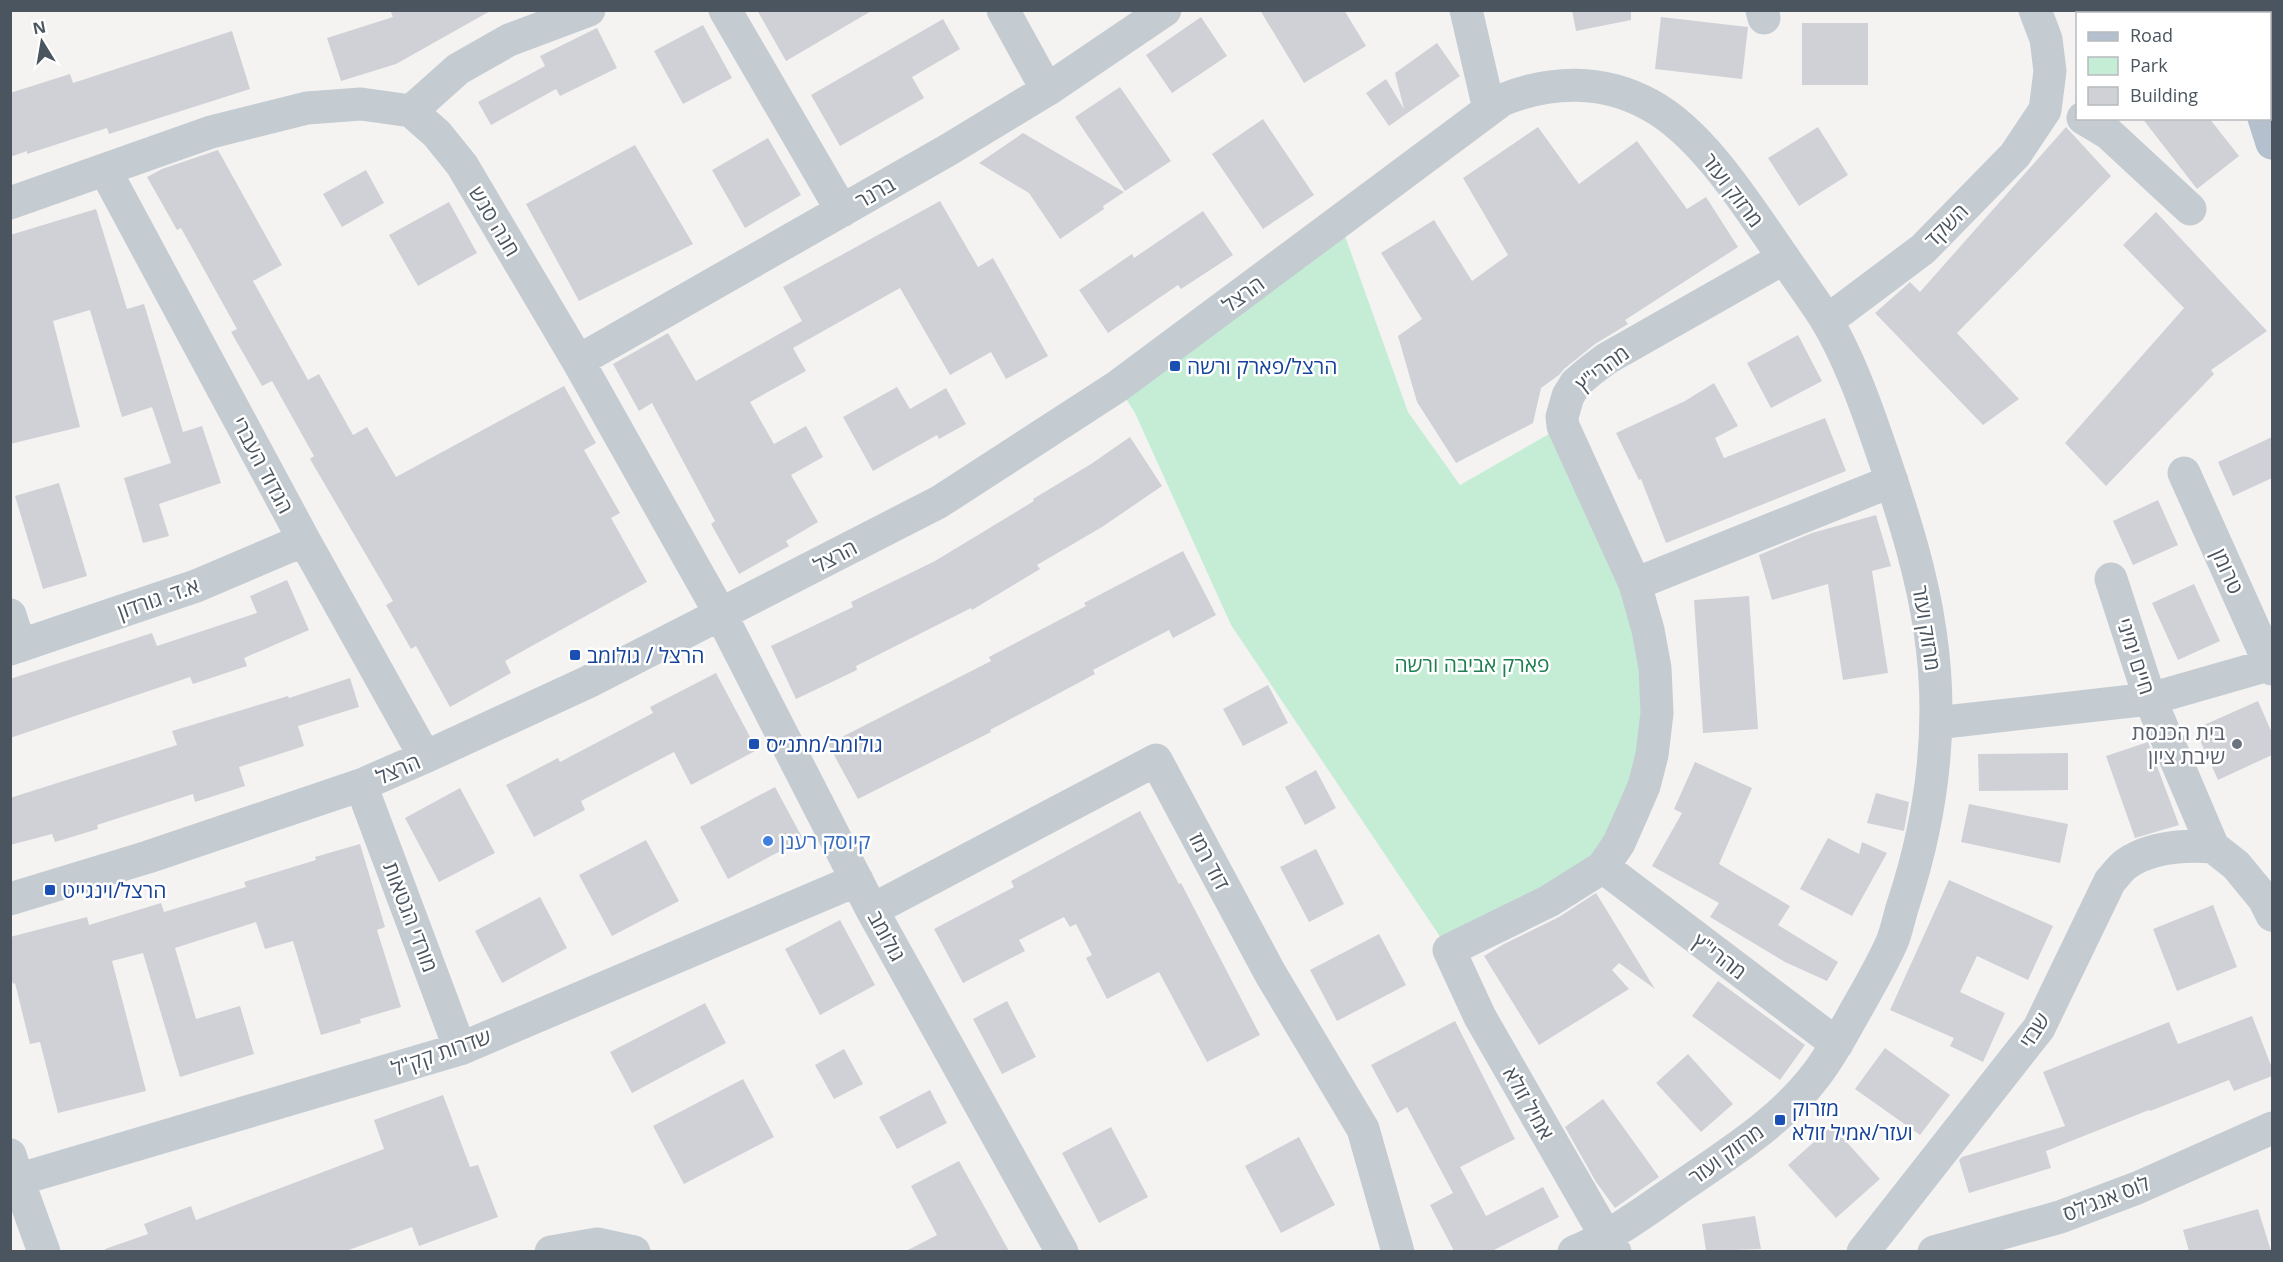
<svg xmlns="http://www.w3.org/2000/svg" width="2283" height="1262" viewBox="0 0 2283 1262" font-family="'Open Sans','Noto Sans Hebrew',sans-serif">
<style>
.green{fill:#c5edd6}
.building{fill:#d0d1d6}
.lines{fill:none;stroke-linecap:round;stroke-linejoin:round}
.minor{stroke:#c4ccd2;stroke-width:33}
.major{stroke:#b4c0ce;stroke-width:33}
.transit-dot{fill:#1a4fb4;stroke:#fff;stroke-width:2}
.worship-dot{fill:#6b7280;stroke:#fff;stroke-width:2}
.shop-dot{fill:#3f7fe0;stroke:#fff;stroke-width:2}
.labels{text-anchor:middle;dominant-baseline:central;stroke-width:5;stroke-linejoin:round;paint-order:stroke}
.street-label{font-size:21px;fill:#4b555f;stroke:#fff}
.transit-label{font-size:21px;fill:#164399;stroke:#fff;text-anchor:start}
.park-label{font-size:21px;fill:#1f7d52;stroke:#fff}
.worship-label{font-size:21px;fill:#5b616d;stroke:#fff;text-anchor:end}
.shop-label{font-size:21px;fill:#366cbe;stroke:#fff;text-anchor:start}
</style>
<rect width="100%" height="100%" fill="#f4f3f2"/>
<path class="green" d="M1340 222 1408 412 1460 485 1563 426 1655 668 1619 843 1449 950 1231 625 1135 413 1118 386Z"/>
<path class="building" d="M390 10H492L396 64 341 81 327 38 393 17Z
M757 10H873L786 61Z
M1260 10H1344L1366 46 1304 83Z
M1572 10H1631V20L1576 31Z
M1201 17 1227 56 1172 93 1146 55Z
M1661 17 1748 27 1742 79 1655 69Z
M943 19 960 49 912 77 924 98 840 146 811 95Z
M1802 23H1868V85H1802Z
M703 25 732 78 683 104 654 51Z
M597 28 617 68 560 96 556 89 491 125 478 102 545 66 540 56Z
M232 31 250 89 109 134 107 128 27 154V151L10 157V93L70 74 73 83Z
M1437 43 1460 76 1389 126 1366 93 1386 79 1404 109 1395 73Z
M1120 87 1171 161 1125 191 1075 117Z
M2142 118H2209L2239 156 2197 189Z
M1263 119 1314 195 1263 229 1212 154Z
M1538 127 1579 184 1637 141 1687 209 1706 197 1738 247 1625 320 1628 324 1595 344 1564 369 1559 375 1541 388 1533 423 1456 463 1417 402 1398 336 1422 319 1381 253 1434 220 1472 281 1508 255 1463 178Z
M1818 127 1848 175 1799 206 1768 158Z
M2066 127 2111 176 1957 333 2019 399 1983 425 1875 313 1910 282 1920 292Z
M1023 133 1124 192 1103 206 1104 209 1060 239 1029 193 979 163Z
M768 138 801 195 745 228 712 170Z
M635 145 693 244 579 301 526 204Z
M218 150 282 265 253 281 308 380 319 374 353 435 367 427 396 477 564 386 596 443 584 450 620 513 611 518 647 582 505 661 511 673 450 707 416 646 411 649 386 605 393 601 310 459 314 456 272 381 262 386 231 332 237 329 181 228 177 230 147 177 162 169Z
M366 170 384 203 342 227 323 194Z
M940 201 978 267 993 258 1048 356 1006 379 991 352 950 375 900 288 793 348 806 371 750 402 774 444 806 426 823 457 791 475 818 522 786 541 789 546 739 574 711 524 715 521 652 403 639 411 613 364 668 333 696 381 802 321 783 287Z
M449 202 477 253 418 286 389 235Z
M96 209 127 309 144 304 183 432 202 426 221 483 159 504 169 536 143 543 124 478 171 463 152 407 122 417 90 310 53 321 80 427 10 444V235Z
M1203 211 1233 255 1181 289 1178 285 1108 333 1079 290 1132 254 1134 258Z
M2156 212 2267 331 2211 370 2214 374 2106 486 2065 443 2184 308 2123 245Z
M1798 335 1822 381 1771 408 1747 363Z
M1714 383 1738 426 1715 438 1724 458 1825 418 1846 471 1666 543 1641 479 1639 480 1616 433 1685 401Z
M897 387 910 409 946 388 966 424 939 439 937 435 873 471 843 417Z
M1130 437 1162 486 1102 527 1037 565 1040 569 972 610 971 608 856 666 857 670 796 699 771 646 853 607 851 602 935 561 1034 501 1033 499 1091 464Z
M2272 437V478L2233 496 2218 462Z
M59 483 87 576 43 589 15 496Z
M2158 500 2178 545 2133 565 2113 521Z
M1876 515 1891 566 1872 571 1888 673 1843 680 1828 584 1772 600 1759 555 1812 533Z
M1183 551 1216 615 1173 638 1169 630 1093 670 1095 674 990 730 991 732 858 799 828 744 991 661 989 657 1086 606 1084 603Z
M287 580 309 630 244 658 247 666 193 684 190 677 10 738V679L152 633 157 646 257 613 250 596Z
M2194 584 2220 641 2178 660 2152 603Z
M1749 596 1758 729 1703 733 1694 600Z
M716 673 757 750 691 785 674 752 581 801 585 810 534 837 506 785 558 758 560 762 653 713 650 707Z
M350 678 359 707 298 726 304 746 239 767 245 786 195 802 193 794 97 825 98 829 55 842 52 834 10 845V798L177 745 172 731 288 696 289 698Z
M1268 685 1288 723 1243 746 1223 709Z
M2258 701 2272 733V755L2218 780 2195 729Z
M2148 742 2179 825 2135 838 2106 756Z
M2068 753V790L1979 791 1978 754Z
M1695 762 1752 788 1719 864 1790 906 1778 925 1838 962 1827 981 1785 962 1710 917 1719 903 1652 866 1682 813 1674 809Z
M1316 770 1336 808 1305 825 1285 787Z
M775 787 803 839 728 879 700 827Z
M460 788 495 853 439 882 405 818Z
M1876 793 1909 802 1904 831 1867 823Z
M1969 804 2068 824 2060 863 1961 842Z
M1140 811 1179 884 1181 883 1260 1035 1207 1062 1159 972 1107 999 1086 958 1092 955 1076 924 1070 927 1064 917 1019 940 1025 951 963 983 934 929 1014 887 1011 881Z
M1828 838 1859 854 1862 842 1887 853 1852 916 1800 889Z
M646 840 679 901 612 936 579 875Z
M360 844 385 927 377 930 401 1007 360 1019 361 1023 321 1035 293 941 265 949 256 922 175 948 196 1019 240 1006 254 1054 180 1077 143 953 112 961 146 1091 58 1113 40 1042 30 1044 15 983 13 984 10 973V937L87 917 89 925 161 903 164 912 246 887 244 882 316 860 315 857Z
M1316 849 1344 904 1309 922 1280 867Z
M1949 880 2053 926 2028 980 1977 956 1960 992 2005 1013 1983 1062 1950 1046 1954 1038 1890 1010Z
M1596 893 1655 989 1619 963 1612 970 1629 989 1539 1045 1484 956 1504 944 1559 917Z
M540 897 567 948 502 983 475 931Z
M2213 905 2237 967 2177 991 2153 929Z
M840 920 875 985 820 1015 785 949Z
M1379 934 1406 985 1337 1021 1310 970Z
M1718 981 1805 1045 1780 1080 1692 1016Z
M1007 1001 1036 1057 1002 1074 973 1019Z
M705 1003 726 1043 632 1093 610 1052Z
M2252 1016 2272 1068V1076L2234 1091 2229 1080 2150 1111 2149 1110 2046 1151 2051 1168 1969 1193 1959 1160 1962 1157 2065 1126 2043 1072 2169 1022 2178 1044Z
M1455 1021 1515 1139 1460 1167 1486 1216 1543 1187 1559 1217 1492 1251H1454L1430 1205 1453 1193 1407 1107 1397 1113 1371 1065Z
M1885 1048 1950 1095 1920 1135 1855 1089Z
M844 1049 863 1084 834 1099 815 1065Z
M1688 1054 1733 1104 1701 1132 1656 1083Z
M743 1079 774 1137 684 1184 653 1126Z
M930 1090 947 1123 897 1149 879 1117Z
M443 1095 470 1167 478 1165 498 1217 419 1246 412 1227 346 1251H105V1249L148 1234 144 1224 191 1206 196 1220 384 1149 374 1120Z
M1603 1099 1659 1177 1615 1208 1596 1182 1565 1127Z
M1832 1126 1880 1179 1836 1218 1788 1165Z
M1111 1127 1148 1197 1099 1223 1062 1153Z
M1299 1137 1335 1205 1281 1233 1245 1166Z
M959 1161 1009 1251H906L937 1235 911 1186Z
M2258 1209 2271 1251H2189L2183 1230Z
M1755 1216 1761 1249 1706 1251 1702 1224Z"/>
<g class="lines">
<path class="minor" d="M725 10 842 211
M1003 10 1047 90
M1466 10 1489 109
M1762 10 1764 18
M411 111 458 69 509 40 589 10
M2083 118 2108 133 2190 209
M105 170 304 540 425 757
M10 203 211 132 307 108 361 104 411 111 437 134 462 165 578 361 721 615 872 910 1062 1252
M1827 321 1923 249 2015 155 2045 110 2050 71 2046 39 2035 10
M578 361 948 150 1047 90 1165 10
M2184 473 2272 669
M2111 579 2150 699 2213 847 2236 865 2264 899 2272 915
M1635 584 1892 481
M10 615 20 646
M10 649 196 586 304 540
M1936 723 2150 699 2272 664
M361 785 460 1049
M1603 867 1837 1044
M10 899 148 857 361 785 425 757 588 682 939 502 1118 386 1502 100C1551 80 1603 79 1650 105 1706 135 1754 216 1790 267 1802 284 1814 301 1825 318 1851 360 1871 420 1887 467 1905 521 1922 575 1930 631 1944 723 1932 817 1903 905 1899 917 1897 930 1892 942 1881 967 1866 992 1852 1017 1841 1037 1830 1057 1816 1075 1782 1120 1731 1152 1686 1183 1648 1209 1616 1234 1574 1252
M872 910 1156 760 1270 973 1363 1129 1398 1252
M10 1155 18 1180 44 1252
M10 1182 460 1049 857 880
M551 1252 597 1244 634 1252
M1615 1252 1480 1017 1449 950 1549 901 1603 867 1619 843 1631 816 1644 786 1652 755 1657 713 1655 668 1648 630 1635 584 1563 426 1562 417 1568 396 1576 383 1589 372 1606 359 1784 258
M1863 1252 2039 1028 2110 881C2115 876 2120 868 2126 864 2150 847 2185 845 2213 847
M1934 1252 2060 1217 2137 1188 2272 1128"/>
<path class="major" d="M2228 10 2229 14
M2264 118 2272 143"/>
</g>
<g class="transit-dot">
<rect x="1169" y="360" width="12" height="12" rx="3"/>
<rect x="569" y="649" width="12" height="12" rx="3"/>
<rect x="748" y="738" width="12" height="12" rx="3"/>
<rect x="44" y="884" width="12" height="12" rx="3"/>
<rect x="1774" y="1114" width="12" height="12" rx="3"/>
</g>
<circle class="worship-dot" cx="2237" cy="744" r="6"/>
<circle class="shop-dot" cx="768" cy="841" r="6"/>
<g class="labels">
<g class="street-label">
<text transform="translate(1733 190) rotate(53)">מרזוק ועזר</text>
<text transform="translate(875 192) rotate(-30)">ברנר</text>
<text transform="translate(495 221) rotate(59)">חנה סנש</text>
<text transform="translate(1946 225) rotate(-45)">השקד</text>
<text transform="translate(1243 294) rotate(-36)">הרצל</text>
<text transform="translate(1602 368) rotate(-37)">מהרי"ץ</text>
<text transform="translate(263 465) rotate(62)">הגדוד העברי</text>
<text transform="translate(835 556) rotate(-28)">הרצל</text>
<text transform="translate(2228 571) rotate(66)">טרומן</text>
<text transform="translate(158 598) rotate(-19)">א.ד. גורדון</text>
<text transform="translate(1927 628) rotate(81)">מרזוק ועזר</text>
<text transform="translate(2136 656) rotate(72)">חיים ימיני</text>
<text transform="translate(398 769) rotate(-23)">הרצל</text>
<text transform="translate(1210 861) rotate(62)">דוד רמז</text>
<text transform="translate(411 917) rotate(69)">מורדי הגטאות</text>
<text transform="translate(887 936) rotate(61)">גולומב</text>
<text transform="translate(1720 956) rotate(37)">מהרי"ץ</text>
<text transform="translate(2034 1030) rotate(-57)">שבזי</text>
<text transform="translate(441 1052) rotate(-19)">שדרות קק"ל</text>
<text transform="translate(1529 1103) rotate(60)">אמיל זולא</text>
<text transform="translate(1726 1154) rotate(-36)">מרזוק ועזר</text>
<text transform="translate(2106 1198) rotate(-21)">לוס אנג'לס</text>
</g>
<g class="transit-label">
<text x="1187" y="366">הרצל/פארק ורשה</text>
<text x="587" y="655">הרצל / גולומב</text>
<text x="766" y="744">גולומב/מתנ״ס</text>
<text x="62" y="890">הרצל/וינגייט</text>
<text x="1792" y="1108">מזרוק<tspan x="1792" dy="24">ועזר/אמיל זולא</tspan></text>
</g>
<g class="park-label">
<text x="1472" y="664">פארק אביבה ורשה</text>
</g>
<g class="worship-label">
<text x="2225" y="732">בית הכנסת<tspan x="2225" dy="24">שיבת ציון</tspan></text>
</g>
<g class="shop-label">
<text x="780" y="841">קיוסק רענן</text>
</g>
</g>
<rect width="2283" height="1262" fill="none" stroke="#4b555f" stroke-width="24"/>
<rect x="2076" y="12" width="195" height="108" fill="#ffffff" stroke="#b7bbbf" stroke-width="1.5"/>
<rect x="2088" y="32" width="30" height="9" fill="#b4c0ce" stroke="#b7bbbf" stroke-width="1.5"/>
<text x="2130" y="42" font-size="18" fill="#4b555f">Road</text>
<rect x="2088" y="57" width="30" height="18" fill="#c5edd6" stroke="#b7bbbf" stroke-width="1.5"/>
<text x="2130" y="72" font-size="18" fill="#4b555f">Park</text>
<rect x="2088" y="87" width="30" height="18" fill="#d0d1d6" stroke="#b7bbbf" stroke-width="1.5"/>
<text x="2130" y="102" font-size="18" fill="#4b555f">Building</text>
<g transform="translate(42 42) rotate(349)" stroke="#ffffff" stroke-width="4.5" paint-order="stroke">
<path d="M0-4.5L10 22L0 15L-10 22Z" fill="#4b555f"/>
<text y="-9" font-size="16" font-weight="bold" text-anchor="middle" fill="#4b555f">N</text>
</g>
</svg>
